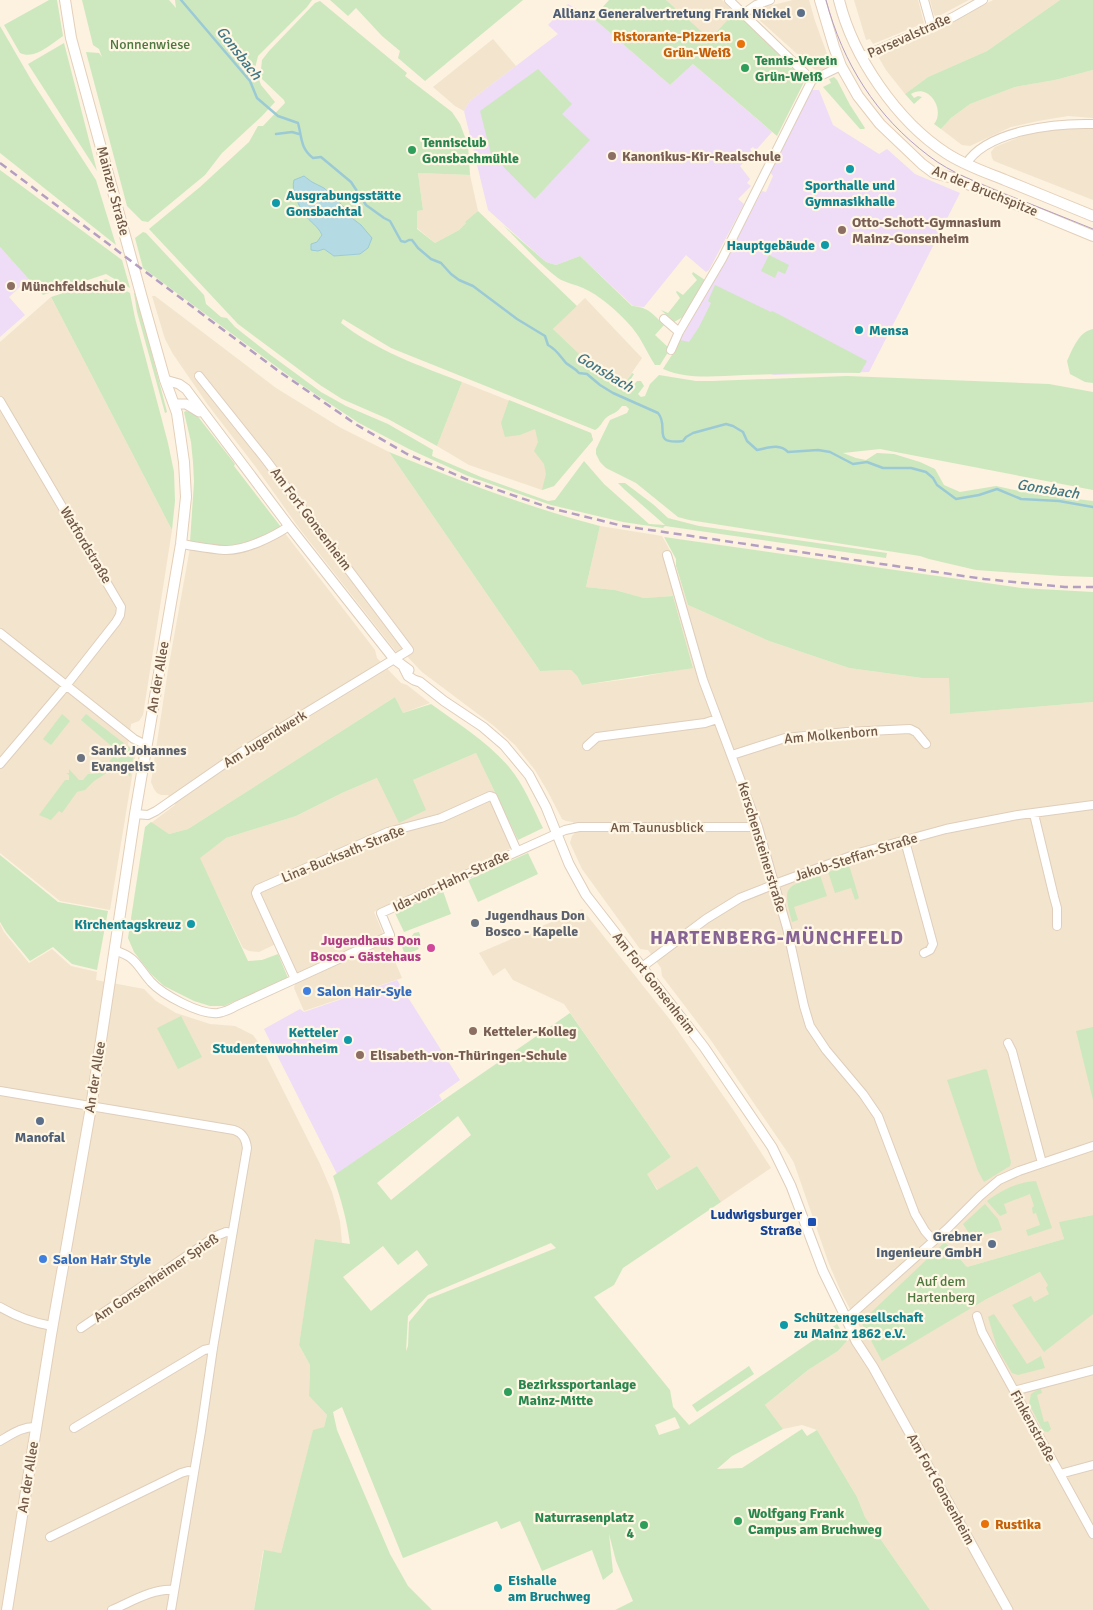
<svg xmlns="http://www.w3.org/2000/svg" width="1093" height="1610" viewBox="0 0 1093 1610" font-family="Signika,sans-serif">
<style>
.residential{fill:#f3e4cd}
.education{fill:#efdcf7}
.green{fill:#cde8be;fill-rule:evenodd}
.water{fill:#b4dbe4;stroke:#9bcad6}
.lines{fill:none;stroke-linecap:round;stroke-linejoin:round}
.stream{stroke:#9bcad6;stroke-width:2.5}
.minor-casing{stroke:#dfcebb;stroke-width:10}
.tertiary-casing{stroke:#dfcebb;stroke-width:11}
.secondary-casing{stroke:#e4cfb9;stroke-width:12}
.minor{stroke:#fff;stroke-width:8}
.tertiary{stroke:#fff;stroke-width:9}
.secondary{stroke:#fff;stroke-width:10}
.tram{stroke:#b49fc3;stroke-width:1}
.rail{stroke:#b49fc3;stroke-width:2.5;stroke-dasharray:8 5;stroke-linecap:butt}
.service-dot{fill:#5c6f8a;stroke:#fff6e4;stroke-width:2}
.food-dot{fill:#e8710a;stroke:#fff6e4;stroke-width:2}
.leisure-dot{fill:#2e9e5b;stroke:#fff6e4;stroke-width:2}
.education-dot{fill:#8d6e63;stroke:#fff6e4;stroke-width:2}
.culture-dot{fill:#0f9aa8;stroke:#fff6e4;stroke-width:2}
.worship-dot{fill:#6b7280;stroke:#fff6e4;stroke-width:2}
.hotel-dot{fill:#d1479c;stroke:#fff6e4;stroke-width:2}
.shop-dot{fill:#3f7fe0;stroke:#fff6e4;stroke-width:2}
.transit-dot{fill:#1a4fb4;stroke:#fff6e4;stroke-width:2}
.labels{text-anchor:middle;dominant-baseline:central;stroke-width:4.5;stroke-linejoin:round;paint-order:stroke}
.service-label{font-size:14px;font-weight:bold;fill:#4e5e75;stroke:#fff6e4;text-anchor:end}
.food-label{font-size:14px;font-weight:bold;fill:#c56008;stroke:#fff6e4;text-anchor:end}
.street-label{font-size:14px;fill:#715847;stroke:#fff6e4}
.park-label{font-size:14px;fill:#4d7840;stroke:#fff6e4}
.leisure-label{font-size:14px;font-weight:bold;fill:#27864d;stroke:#fff6e4;text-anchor:start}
.education-label{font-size:14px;font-weight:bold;fill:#785e54;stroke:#fff6e4;text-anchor:start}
.culture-label{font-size:14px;font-weight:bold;fill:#0d838f;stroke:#fff6e4;text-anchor:start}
.worship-label{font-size:14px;font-weight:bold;fill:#5b616d;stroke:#fff6e4;text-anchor:start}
.hotel-label{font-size:14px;font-weight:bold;fill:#b23c85;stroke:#fff6e4;text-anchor:end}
.shop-label{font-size:14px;font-weight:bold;fill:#366cbe;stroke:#fff6e4;text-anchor:start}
.transit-label{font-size:14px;font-weight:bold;fill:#164399;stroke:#fff6e4;text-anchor:end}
.water-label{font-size:15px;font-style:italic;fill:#417685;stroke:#fff6e4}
.district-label{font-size:19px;font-weight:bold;letter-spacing:1px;fill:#866395;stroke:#fff6e4}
</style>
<rect width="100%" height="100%" fill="#fcf2df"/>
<path class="residential" d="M666 0H722L735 12 710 40Z
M793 0H809L815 21 830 62 829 65 819 71 814 69 758 19V15L765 7Z
M854 0H918L924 23 873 44 870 39 866 40Z
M930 0H969L937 17 934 15Z
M993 0H1060L987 51 928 77 905 94 886 70 879 58 880 54 936 31Z
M493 39 516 66 470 101 464 111 455 106 433 87Z
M1093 70V118L1068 116 1038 121 1011 127 970 146 962 145 941 129 951 118 970 104 1015 87 1055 80Z
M1073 129H1093V200L994 161 992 158 991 152 995 147 1022 136 1043 130Z
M418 173 470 175 478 211 466 222V223L459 230 435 243 417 228 416 211 423 210Z
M152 296H155L276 388 341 428 389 452 540 671 571 670 577 676 582 685 636 678 693 667 673 596 644 598 615 590 586 587 600 526 662 536 671 552 688 605 769 641 849 668 922 678H949L950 714 1093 702V1215L1060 1222 1064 1239 967 1267 945 1242 983 1301 1040 1272 1093 1281V1610H930L865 1517 857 1497 817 1430 802 1425 783 1429 765 1405 808 1370 838 1351 847 1341 862 1331 842 1294 829 1264 794 1163 790 1156 710 1039 662 976 661 968 648 950 640 949 582 869 570 843 572 836 576 832 573 822 566 821 562 819 548 792 535 770 515 745 494 726 422 672 401 650 397 653 299 528 255 466 208 405 173 354 165 339Z
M51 297 172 530 143 715 139 721 131 724 128 745 136 752 110 910 60 901 0 853V342Z
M585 298 642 358 622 387 593 367 553 329Z
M462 382 591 433 593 440 554 486 542 490 469 465 437 446Z
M284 532 375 650 377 658 401 683 407 685 430 703 403 713 395 697 188 829 169 834 151 823 175 805 168 795H161L157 793 154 789 151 782 168 670 190 548 223 552Z
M476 753 518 840 511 848 374 912 402 978 304 1011 294 988 297 975 282 941 259 952 249 951 243 948 199 858 226 838 296 816 342 793 377 778 413 780Z
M582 909 671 1021 736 1114 771 1168 721 1202 697 1166 658 1190 646 1174 671 1157 564 1004 513 980 505 968 493 976 479 953Z
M0 924 4 932 29 963 52 949 71 966 97 972 96 980 144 989 156 1001 176 1013 210 1024 235 1026 253 1035 261 1046 320 1164 332 1192 340 1221 342 1243 316 1239 299 1345 310 1365 309 1396 327 1415 324 1427 313 1431 281 1553 263 1551 254 1610H0Z"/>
<path class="education" d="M568 4 593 18 670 85 693 64 772 132 756 150 753 147 750 149 753 153 740 166 750 179 747 183 751 186 738 199 744 204 709 270 706 272 686 255 644 307 633 306 580 256 556 265 546 262 488 210 464 111 470 101 558 34 548 25Z
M812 90H819L833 125 879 154 887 149 915 174 960 193 869 372 774 375 677 347 680 340 713 283 762 191 766 192 773 176 770 172 772 167Z
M0 247 29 279 9 297 25 315 0 337Z
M397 980 460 1080 439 1095 442 1100 337 1174 264 1029 300 1009 304 1012Z"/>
<path class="green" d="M49 0H57L63 36C51 44 35 60 20 53L4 25Z
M82 0H169L176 8 175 0H312L307 7 258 56 255 68 261 85 275 102 262 116 222 153 205 175 148 222 142 221 127 206 86 52 99 53 102 57 99 49 93 45Z
M330 0H523L425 81 398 58 400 51 382 36 356 8 348 16Z
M609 0H666L710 39 735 12 785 59 788 67 796 69 806 78 777 136 693 64 670 85 593 18Z
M1060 0H1093V70L1055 80 1015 87 970 104 951 118 941 129 934 124C946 109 928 83 911 94L914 98 918 96 922 97 914 104 905 94 928 77 987 51Z
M320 1 407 73 405 76 452 112 460 124 468 145 470 175 418 173 423 210 417 211V229L435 243 459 230 466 223 465 222 478 211 577 306 553 329 593 367 622 387 632 373 634 374 626 387 630 389 637 381H641L644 386 638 394 641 397 645 396 650 384 659 375 696 381H712L847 376 1049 384 1093 392V490L880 449 843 453 856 458 866 460 877 453 894 454 920 462 935 469 944 485 960 492 996 486 1029 493 1093 501V577L1062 576 976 570 929 559 920 556 689 520 678 517 636 483 606 468 600 462 596 454V449L610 420 627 413 629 409 626 406H622C615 415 614 412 607 417 602 421 601 427 595 430L391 348 343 319 341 323C377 351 420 366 462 382L437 446 388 419 342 399 320 385 238 324 149 229 200 187 249 142 258 126H263L285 103 284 100 262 79 261 69 262 60 269 51 315 3ZM304 176 312 182 324 188 343 206 348 215 361 225 360 254 334 256 324 249 318 251 311 244 317 242 322 235 319 229 305 214Z
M0 26 33 83 96 180 116 245 0 153Z
M64 43 97 171 28 64Z
M538 69 572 104 562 114 590 140 535 199 491 154 480 111Z
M834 77 837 80 850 105 865 128 864 129H860L823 87 831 83 829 79Z
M0 170 122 260 130 288 106 274 43 295 0 247Z
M503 225 546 262 556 265 580 256 632 306C648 307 653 314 664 325L655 335 670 349 660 365H655C646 351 640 335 628 323 616 310 599 295 583 288 575 284 565 283 558 278 538 263 521 243 503 225Z
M143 232 146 233 204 295 206 304 221 317 227 318 235 327 272 356 321 392 346 406 388 424 433 450 432 456 481 477 548 501 555 500 584 461 604 484 649 524 665 525 625 490 618 483H625L654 505 668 518 699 526 887 553 886 558 665 526 663 528 623 522 551 505 468 476 409 449 359 423 300 384 143 268 135 238Z
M769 255 789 265 785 274 778 271 775 278 761 271Z
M693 272 705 280 683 317 674 322 661 310 668 313 680 298 676 292 677 291 683 295 697 280 692 274Z
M106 279 130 293 135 318 168 443 174 472 175 501 172 530 51 297Z
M715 285 771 312 772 311 782 316 867 361 860 373C821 372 782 374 744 375 717 376 688 380 663 369 669 359 676 350 680 340L689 342 699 327 711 303 708 301Z
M134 293H136L167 412 165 413 137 312Z
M1093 329V383L1085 382 1070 374 1067 361C1073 349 1078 332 1093 329Z
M509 400 591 433 593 440 554 486 542 490 546 474 544 464 534 451 538 442 535 429 520 435 505 437 501 423Z
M186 411 193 413 199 418 235 464 234 466 281 527 279 529 240 545 226 547 190 542 194 482 193 462 191 442 184 412Z
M389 452C460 481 527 507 600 526L586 587 615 590 644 598 673 596 693 668 582 685 577 676 571 670 540 671Z
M664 537 1021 588 1093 592V702L950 714 949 678H922L849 668 769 641 688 605 676 566V559Z
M395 697 403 713 431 704C457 723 488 742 509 767 524 785 533 808 543 828L518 840 476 753 413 780 426 810 399 823 377 778 342 793 296 816 226 838 200 858 248 961 262 960 278 954 288 978 224 1006H210L194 1001 164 986 151 974 134 952 128 938 145 827 151 822 169 834 188 829Z
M62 714 70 721 51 745 43 739Z
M86 714 134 751 130 777 121 764 94 781 85 790 77 792 62 813 59 811 51 820 39 815 65 780H69V775L66 773H69V769L79 780H83L88 774H93L102 762 104 761 107 764 114 756 118 759 122 755 81 720Z
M528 853 538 874 478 902 468 880Z
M0 855 58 902 108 911 97 970 72 964 53 947 30 961 6 932 0 922Z
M849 865 859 898 855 900 851 888 835 893 828 872Z
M820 875 827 896 794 907 798 920 792 922C782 884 785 888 820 875Z
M443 891 451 914 404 932 395 913Z
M419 932 422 941 417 945 419 949 405 955 401 944 409 940 414 933Z
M570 1013 671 1157 647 1174 657 1190 697 1166 721 1202 623 1268 614 1285 594 1297 670 1390 673 1407 689 1425 837 1324 847 1341 838 1351 808 1370 765 1405 783 1429 732 1456 717 1469 742 1468 802 1429 807 1436 817 1430 857 1497 865 1517 930 1610H615L633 1601 616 1561 609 1534 613 1572 603 1580 592 1550 542 1571 520 1521 501 1529 497 1521 403 1558 342 1407 333 1412 337 1430 390 1554 408 1586 432 1610H254L264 1550 281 1553 313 1430 324 1427 327 1415 309 1396 310 1365 299 1345 315 1239 350 1244C347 1220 341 1199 333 1176ZM458 1116 471 1135 391 1200 377 1183ZM551 1243 556 1248 428 1299 409 1322 408 1346 406 1351 408 1316 428 1295ZM383 1246 398 1265 417 1250 428 1265 371 1311 343 1277ZM675 1417 680 1428 659 1435 655 1425Z
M181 1016 202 1057 178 1069 157 1028Z
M1093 1027V1100L1076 1031Z
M985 1069 987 1070 1011 1162 1010 1166 984 1182 978 1171 947 1080Z
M1036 1181 1052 1228 1028 1236 1026 1230 1040 1225 1036 1213 1033 1214 1032 1208 1034 1206 1030 1194 1004 1204 1007 1213 1000 1216 987 1201C1002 1190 1017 1182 1036 1181Z
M985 1204 998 1219 1002 1230 972 1238 963 1224Z
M1093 1215V1314L1044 1352 1012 1305 1031 1296 1034 1302 1049 1294 1046 1288 1048 1285 1040 1272 983 1301 882 1361 861 1322 945 1242 967 1267 1064 1239 1059 1222Z
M994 1314 1027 1364 1041 1356 1045 1368 1018 1375 1012 1373 997 1348 988 1317Z
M749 1366 754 1374 697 1412 692 1405Z
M1041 1389 1042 1393 1037 1395 1044 1422 1048 1421 1051 1429 1048 1432 1043 1431 1029 1404 1031 1394 1035 1391Z"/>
<path class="water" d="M304 176 312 182 324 188 343 206 348 215 361 225 372 238 368 248 360 254 334 256 324 249 318 251 311 250V244L317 242 322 235C318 226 310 222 304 214 298 204 291 191 294 180Z"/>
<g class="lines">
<path class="stream" d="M181 0 250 81 257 98 278 116 298 123C302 137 300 148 313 158L321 157 351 182 366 205 384 218 390 221 401 241 405 242 409 240H412L418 248 431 259 441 263 451 274 459 280 473 286 517 319 545 336 548 345C556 349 560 356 566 363 571 367 575 368 579 373L587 374 600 385 613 393 658 413C670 427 650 445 683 441L686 437 693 433 726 424 733 426 743 432 747 441 757 450C768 448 779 443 788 452L818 450 830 452 853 464 867 462 883 468H911L926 472 933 478 937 485 956 499 979 495 997 489 1021 499 1059 501 1093 507
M276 134 292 132 299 134"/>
<defs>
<path id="minor" d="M729 0 812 80
M924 0 931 25
M743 14 756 5 770 0
M861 57 953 17 983 0
M966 164C987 130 1056 123 1093 124
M664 319 679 332
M671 350 679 332 722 259 812 80 841 66
M0 401 121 607 120 615 116 622 61 692 0 764
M181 544C195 546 210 549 224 550 244 551 273 537 289 526
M667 555 703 680 758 827 787 928 804 1006 810 1026 826 1050 863 1094 878 1116 915 1214 925 1231 933 1240
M0 633 134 739 146 745
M587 746 597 737 705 723 717 719
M732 755 785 738 847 732 910 729 916 732 926 744
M135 814 148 815 156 811 240 753 409 650 266 460 199 376
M1034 814 1054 897 1057 908V926
M905 841 933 944 930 950 924 953
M114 950C138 958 136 965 151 982 163 995 200 1015 218 1013 224 1012 231 1009 236 1006L389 936 390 935 381 913 565 830 579 827H758
M642 967 706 919 740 898 783 881 862 852 946 829 1018 815 1093 805
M295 979 257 896 256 893 258 889 388 832 441 818 490 796 493 797 517 851
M1008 1043 1012 1051 1042 1163
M0 1091 234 1130C243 1133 246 1139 247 1148L213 1348 201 1431 171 1610
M0 1307C17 1317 33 1323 52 1326
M977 1316 982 1332 995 1356 1093 1534
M846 1318 853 1313 947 1229 980 1196 999 1180 1019 1171 1093 1146
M81 1328 216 1236 226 1232 232 1233
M1014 1391 1093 1370
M74 1428 204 1350 213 1348
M0 1441C12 1434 23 1426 37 1427
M1060 1474 1093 1465
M50 1537 181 1473 188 1471 193 1472
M112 1610C131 1602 153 1588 174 1590"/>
<path id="tertiary" d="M165 380 179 384 186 389 289 526 394 659 409 670
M175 404H186L199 412
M404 668 408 676 414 680 420 682 444 701 483 727 504 745 529 775 546 807 569 864 586 895 704 1047 772 1147 791 1186 823 1271 846 1318 856 1341 873 1367 1008 1610"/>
<path id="secondary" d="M820 0 834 47 841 66 858 96 880 124 922 164 934 173 953 178 1093 236
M839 0C853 57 897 121 946 153 964 165 985 172 1005 180 1034 192 1064 204 1093 216
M7 1610 51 1335 91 1107 135 814 181 544 186 497 184 462 177 413 165 380 142 298 71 38 65 0"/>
</defs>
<use href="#minor" class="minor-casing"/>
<use href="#tertiary" class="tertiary-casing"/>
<use href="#secondary" class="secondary-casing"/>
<use href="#minor" class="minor"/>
<use href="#tertiary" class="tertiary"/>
<use href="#secondary" class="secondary"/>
<path class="tram" d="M826 0C843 64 876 116 929 156 951 173 979 183 1004 194 1034 205 1063 217 1093 229"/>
<path class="rail" d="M0 163 277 370 357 425 407 454 466 479 550 508 623 526 984 579 1065 587H1093"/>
</g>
<g class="service-dot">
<circle cx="801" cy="13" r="5"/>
<circle cx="40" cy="1121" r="5"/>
<circle cx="992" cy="1244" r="5"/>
</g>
<g class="food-dot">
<circle cx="741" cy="44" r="5"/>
<circle cx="985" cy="1524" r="5"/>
</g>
<g class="leisure-dot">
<circle cx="745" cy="68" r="5"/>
<circle cx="412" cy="150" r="5"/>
<circle cx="508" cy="1392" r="5"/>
<circle cx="738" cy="1521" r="5"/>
<circle cx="644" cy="1525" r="5"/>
</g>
<g class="education-dot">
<circle cx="612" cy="156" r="5"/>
<circle cx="842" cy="230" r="5"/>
<circle cx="11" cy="286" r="5"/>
<circle cx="473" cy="1031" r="5"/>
<circle cx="360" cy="1055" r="5"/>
</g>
<g class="culture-dot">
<circle cx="850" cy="169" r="5"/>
<circle cx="276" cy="203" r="5"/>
<circle cx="825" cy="245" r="5"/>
<circle cx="859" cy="330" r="5"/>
<circle cx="191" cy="924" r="5"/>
<circle cx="348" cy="1040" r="5"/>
<circle cx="784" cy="1325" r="5"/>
<circle cx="498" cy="1588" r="5"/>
</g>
<g class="worship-dot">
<circle cx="81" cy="758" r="5"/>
<circle cx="475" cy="923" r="5"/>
</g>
<circle class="hotel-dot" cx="431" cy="948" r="5"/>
<g class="shop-dot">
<circle cx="307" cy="991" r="5"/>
<circle cx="43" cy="1259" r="5"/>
</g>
<rect class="transit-dot" x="807" y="1217" width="10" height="10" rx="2.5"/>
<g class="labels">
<g class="service-label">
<text x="791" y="13">Allianz Generalvertretung Frank Nickel</text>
<text x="40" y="1137" text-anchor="middle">Manofal</text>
<text x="982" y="1236">Grebner<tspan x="982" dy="16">Ingenieure GmbH</tspan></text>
</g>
<g class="food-label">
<text x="731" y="36">Ristorante-Pizzeria<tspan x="731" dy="16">Grün-Weiß</tspan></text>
<text x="995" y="1524" text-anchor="start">Rustika</text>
</g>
<g class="street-label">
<text transform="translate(909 36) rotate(-24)">Parsevalstraße</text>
<text transform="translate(113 191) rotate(75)">Mainzer Straße</text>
<text transform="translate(985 191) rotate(22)">An der Bruchspitze</text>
<text transform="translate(311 519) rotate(53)">Am Fort Gonsenheim</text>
<text transform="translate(86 545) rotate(59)">Watfordstraße</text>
<text transform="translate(158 677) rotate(-80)">An der Allee</text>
<text transform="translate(831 735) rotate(-5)">Am Molkenborn</text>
<text transform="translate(265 739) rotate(-32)">Am Jugendwerk</text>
<text x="657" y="827">Am Taunusblick</text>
<text transform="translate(762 847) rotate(73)">Kerschensteinerstraße</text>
<text transform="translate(343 854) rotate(-22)">Lina-Bucksath-Straße</text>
<text transform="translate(856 857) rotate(-18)">Jakob-Steffan-Straße</text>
<text transform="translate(451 881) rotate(-25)">Ida-von-Hahn-Straße</text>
<text transform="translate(654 983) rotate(52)">Am Fort Gonsenheim</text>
<text transform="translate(95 1077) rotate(-81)">An der Allee</text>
<text transform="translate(156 1278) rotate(-34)">Am Gonsenheimer Spieß</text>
<text transform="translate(1033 1426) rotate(61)">Finkenstraße</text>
<text transform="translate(28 1477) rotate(-81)">An der Allee</text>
<text transform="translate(941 1489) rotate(61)">Am Fort Gonsenheim</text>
</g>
<g class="park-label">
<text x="150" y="44">Nonnenwiese</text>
<text x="941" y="1281">Auf dem<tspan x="941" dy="16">Hartenberg</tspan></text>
</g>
<g class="leisure-label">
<text x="755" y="60">Tennis-Verein<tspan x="755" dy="16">Grün-Weiß</tspan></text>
<text x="422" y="142">Tennisclub<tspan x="422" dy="16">Gonsbachmühle</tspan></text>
<text x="518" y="1384">Bezirkssportanlage<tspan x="518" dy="16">Mainz-Mitte</tspan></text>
<text x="748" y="1513">Wolfgang Frank<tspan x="748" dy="16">Campus am Bruchweg</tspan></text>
<text x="634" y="1517" text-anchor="end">Naturrasenplatz<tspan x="634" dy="16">4</tspan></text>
</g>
<g class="education-label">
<text x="622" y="156">Kanonikus-Kir-Realschule</text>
<text x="852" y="222">Otto-Schott-Gymnasium<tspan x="852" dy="16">Mainz-Gonsenheim</tspan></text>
<text x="21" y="286">Münchfeldschule</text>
<text x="483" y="1031">Ketteler-Kolleg</text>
<text x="370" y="1055">Elisabeth-von-Thüringen-Schule</text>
</g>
<g class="culture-label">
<text x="850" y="185" text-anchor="middle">Sporthalle und<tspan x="850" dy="16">Gymnasikhalle</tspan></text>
<text x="286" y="195">Ausgrabungsstätte<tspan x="286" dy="16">Gonsbachtal</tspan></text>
<text x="815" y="245" text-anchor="end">Hauptgebäude</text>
<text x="869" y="330">Mensa</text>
<text x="181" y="924" text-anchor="end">Kirchentagskreuz</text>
<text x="338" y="1032" text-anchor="end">Ketteler<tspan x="338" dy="16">Studentenwohnheim</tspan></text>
<text x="794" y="1317">Schützengesellschaft<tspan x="794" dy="16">zu Mainz 1862 e.V.</tspan></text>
<text x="508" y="1580">Eishalle<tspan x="508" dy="16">am Bruchweg</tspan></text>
</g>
<g class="worship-label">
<text x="91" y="750">Sankt Johannes<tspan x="91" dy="16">Evangelist</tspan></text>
<text x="485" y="915">Jugendhaus Don<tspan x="485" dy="16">Bosco - Kapelle</tspan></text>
</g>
<g class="hotel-label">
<text x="421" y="940">Jugendhaus Don<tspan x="421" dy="16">Bosco - Gästehaus</tspan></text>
</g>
<g class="shop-label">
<text x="317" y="991">Salon Hair-Syle</text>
<text x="53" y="1259">Salon Hair Style</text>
</g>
<g class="transit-label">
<text x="802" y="1214">Ludwigsburger<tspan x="802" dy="16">Straße</tspan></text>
</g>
<g class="water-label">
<text transform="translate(239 53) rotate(52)">Gonsbach</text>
<text transform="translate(605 372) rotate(31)">Gonsbach</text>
<text transform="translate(1048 489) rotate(9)">Gonsbach</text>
</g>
<g class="district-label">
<text x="777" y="938">HARTENBERG-MÜNCHFELD</text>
</g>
</g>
</svg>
